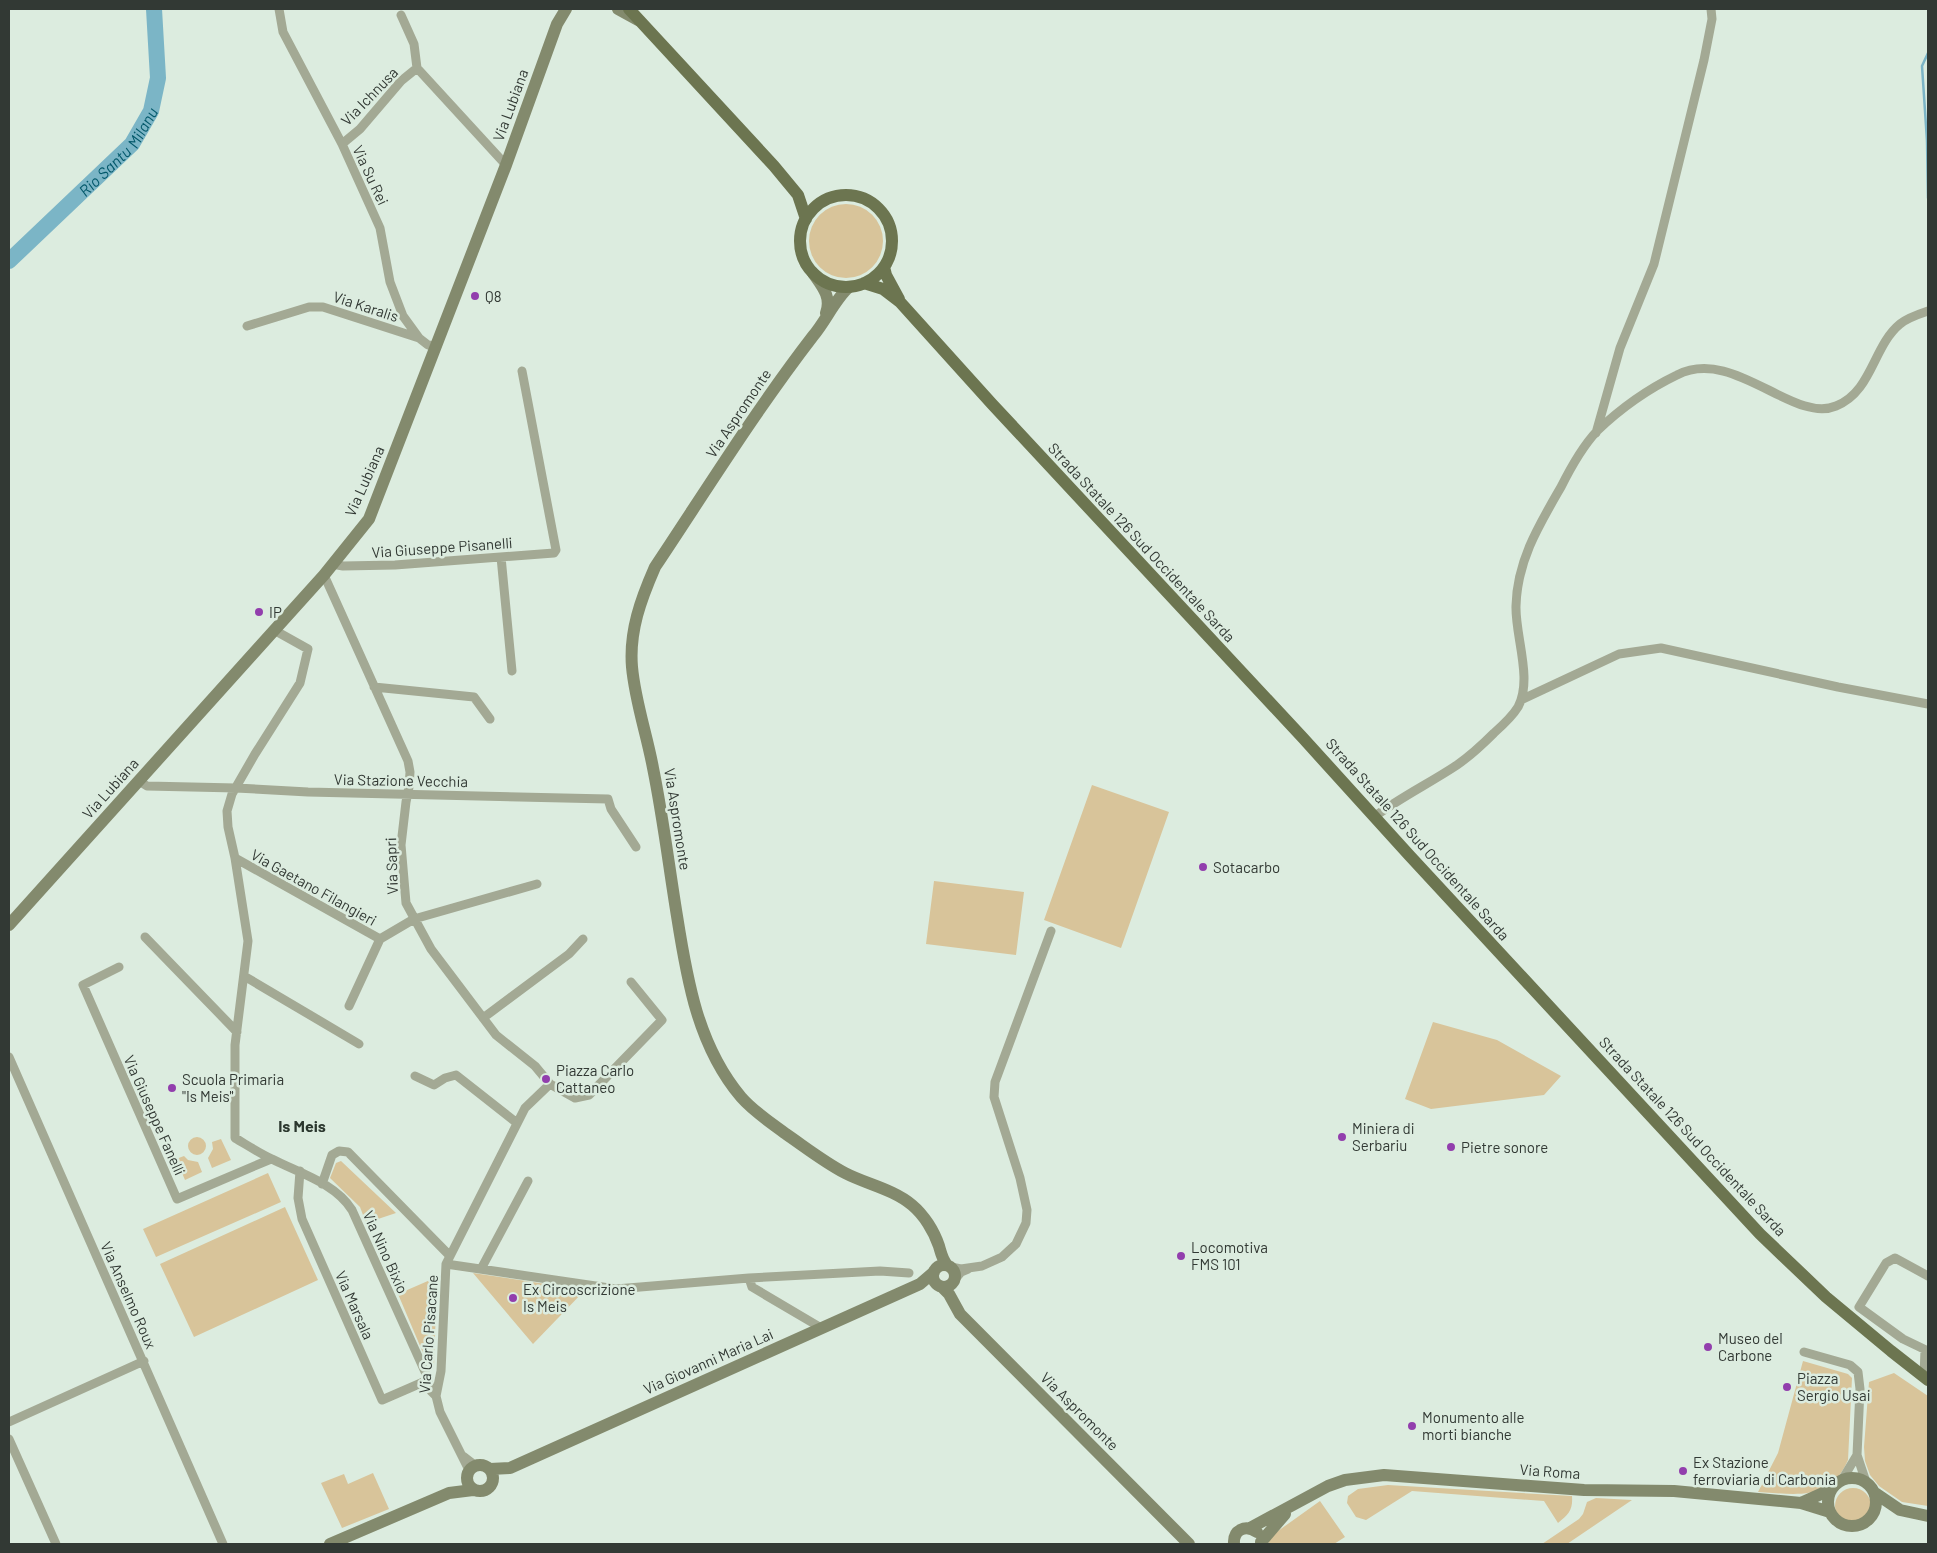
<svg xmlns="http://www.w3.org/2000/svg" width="1937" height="1553" viewBox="0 0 1937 1553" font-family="Barlow,sans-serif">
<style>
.green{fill:#d8c49a}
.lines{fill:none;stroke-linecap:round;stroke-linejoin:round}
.stream{stroke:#7bb5c6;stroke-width:2.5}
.river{stroke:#7bb5c6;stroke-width:16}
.street{stroke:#a3a994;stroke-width:9}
.secondary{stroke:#838a6d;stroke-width:12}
.primary{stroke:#6c7550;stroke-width:12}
.poi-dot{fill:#923ead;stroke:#dcecdf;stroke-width:2}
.labels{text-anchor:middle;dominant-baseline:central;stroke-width:5;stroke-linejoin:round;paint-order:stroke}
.street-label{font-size:15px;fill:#323934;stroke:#dcecdf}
.poi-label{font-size:15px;fill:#323934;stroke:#dcecdf;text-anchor:start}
.water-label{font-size:16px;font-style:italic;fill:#04596b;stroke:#dcecdf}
.neighbourhood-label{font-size:16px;font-weight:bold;fill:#2b372e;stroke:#dcecdf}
</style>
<rect width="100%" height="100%" fill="#dcecdf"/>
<path class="green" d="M809 241a37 37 0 1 1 74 0a37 37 0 1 1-74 0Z
M1092 785 1169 812 1121 948 1044 920Z
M934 881 1024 892 1016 955 926 944Z
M1433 1022 1497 1040 1561 1076 1544 1095 1431 1109 1405 1099Z
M188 1146a9 9 0 1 1 18 0a9 9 0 1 1-18 0Z
M221 1139 231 1160 212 1168 208 1158 213 1149 212 1142Z
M184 1156 188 1160 198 1162 202 1172 185 1180 176 1159Z
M341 1161 396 1213 366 1223 360 1207 330 1178 336 1163Z
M268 1173 281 1202 156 1257 143 1229Z
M285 1207 318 1280 194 1337 160 1264Z
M473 1273 585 1290 533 1344Z
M437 1277 434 1366 429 1367 398 1294Z
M1803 1361 1848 1374 1852 1378 1848 1460C1830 1502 1796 1494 1758 1492L1778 1453Z
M1894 1373 1928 1396V1506L1902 1502 1879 1486 1870 1475 1865 1461 1864 1447 1869 1382Z
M373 1473 389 1509 342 1528 321 1483 344 1474 348 1484Z
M1388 1485 1572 1496C1573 1510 1569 1514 1558 1523L1544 1501 1412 1491 1366 1520 1356 1517 1347 1503 1348 1496 1358 1489Z
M1835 1506a18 18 0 1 1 36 0a18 18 0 1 1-36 0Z
M1596 1498 1632 1500 1567 1544H1542L1579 1519 1583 1514 1587 1502Z
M1320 1501 1345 1537 1334 1544H1268L1271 1536Z"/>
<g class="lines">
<path class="stream" d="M1928 53 1922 66 1927 141 1928 198"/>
<path class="river" id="s1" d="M9 261 132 144 151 111 158 78 154 9"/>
<path class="street" d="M279 9 283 32 342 144 380 228 390 282 403 316 419 338 428 345 437 346
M401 15 414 44 417 68 506 165
M342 144 360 129 401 81 417 68
M247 326 309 307H323L419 338
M1596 433 1620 348 1654 264 1704 60 1712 19 1711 9
M501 557 512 671
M332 564 343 566 395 565 554 553 556 550 522 371
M324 575 408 761 410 772 409 787 406 802 401 845 406 903 431 949 496 1035 535 1066 550 1084 525 1108 446 1264 441 1371 436 1396 440 1412 469 1470
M274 630 308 649 300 683 255 754 232 794 227 811 228 827 235 858 248 941 235 1045V1138C247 1145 259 1153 272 1159 299 1173 335 1183 352 1210L426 1374 431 1391 436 1396
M374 687 474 697 490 719
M1521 700 1619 654 1661 648 1838 687 1928 704
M139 781 147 786 236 788 308 792 608 799 611 809 636 847
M1374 817C1401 797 1430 783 1457 765 1470 756 1483 744 1494 733 1503 725 1512 717 1518 707 1533 679 1515 636 1516 606 1517 561 1539 525 1561 487 1571 467 1582 447 1597 431 1620 409 1648 389 1677 375 1733 346 1793 424 1836 406 1872 392 1873 346 1900 324 1907 318 1919 314 1928 311
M235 858 380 939
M145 937 237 1032
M119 967 83 985 177 1199 271 1159
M244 976 359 1044
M349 1006 380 939 414 919 537 884
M483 1018 569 954 583 939
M9 1057 223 1544
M415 1076 434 1085 445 1078 456 1075 517 1123
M550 1084 575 1098 589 1095 662 1020 631 982
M300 1171 298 1198 302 1219 382 1400 428 1380
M322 1184 332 1155 339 1151 348 1152 450 1256
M446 1264 616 1289 749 1278 752 1287 818 1326 819 1329
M951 1267 961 1269 982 1266 1002 1257 1016 1244 1026 1223 1027 1210 1020 1178 994 1097 995 1082 1051 931
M481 1269 528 1181
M1928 1276 1895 1258 1886 1263 1859 1307 1903 1339 1928 1351
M749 1278 880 1271 909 1273
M956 1278 961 1272 968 1269
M1804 1352 1850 1365 1858 1372 1860 1389 1857 1455 1866 1482
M1924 1377 1925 1350
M9 1422 144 1361
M9 1439 56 1544
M463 1456 476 1466
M1842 1480 1857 1455"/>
<path class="secondary" d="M618 9 638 20
M813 273C822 286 832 297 826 313
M849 287C836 298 825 322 813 336 756 410 707 489 655 567 641 599 629 631 632 667 635 701 647 735 653 768 663 817 669 867 677 916 687 980 698 1046 741 1097 754 1112 770 1122 786 1134 805 1147 824 1162 845 1173 866 1184 893 1189 912 1205 924 1215 934 1231 939 1246 941 1253 942 1259 947 1265
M9 925 324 575 369 519 506 165 557 24 566 9
M933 1276a11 11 0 1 1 22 0a11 11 0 1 1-22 0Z
M943 1288 949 1294 960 1314 1189 1544
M467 1478a13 13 0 1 1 26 0a13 13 0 1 1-26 0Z
M490 1469 510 1468 920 1284 934 1272
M1828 1502a24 24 0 1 1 48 0a24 24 0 1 1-48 0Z
M1875 1493 1900 1510 1928 1516
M1801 1503 1832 1489
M1250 1528 1328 1486 1345 1480 1384 1475 1584 1490 1674 1491 1801 1503 1830 1512
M1261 1542 1285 1514
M330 1544 449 1493 473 1490
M1234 1544C1233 1530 1245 1524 1257 1532"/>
<path class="primary" d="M629 9 774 166 798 195 806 219
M800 241a46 46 0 1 1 92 0a46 46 0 1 1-92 0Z
M884 267 886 275 899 299
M864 283 883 289 900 302 992 404 1303 738 1409 855 1760 1234 1826 1297 1891 1351 1928 1380"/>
</g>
<g class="poi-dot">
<circle cx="475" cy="296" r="5"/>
<circle cx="259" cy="612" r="5"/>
<circle cx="1203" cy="867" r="5"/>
<circle cx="546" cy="1079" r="5"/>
<circle cx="172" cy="1088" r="5"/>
<circle cx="1342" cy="1137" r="5"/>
<circle cx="1451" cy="1147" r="5"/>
<circle cx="1181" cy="1256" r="5"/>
<circle cx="513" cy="1298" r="5"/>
<circle cx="1708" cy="1347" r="5"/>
<circle cx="1787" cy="1387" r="5"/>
<circle cx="1412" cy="1426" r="5"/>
<circle cx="1683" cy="1471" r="5"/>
</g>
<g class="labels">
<g class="street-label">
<text transform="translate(369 96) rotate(-46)">Via Ichnusa</text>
<text transform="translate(510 105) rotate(-70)">Via Lubiana</text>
<text transform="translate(371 175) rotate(65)">Via Su Rei</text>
<text transform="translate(366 306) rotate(18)">Via Karalis</text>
<text transform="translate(738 413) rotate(-56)">Via Aspromonte</text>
<text transform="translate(364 481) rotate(-66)">Via Lubiana</text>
<text transform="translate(1142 542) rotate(47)">Strada Statale 126 Sud Occidentale Sarda</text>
<text transform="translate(442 547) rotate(-4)">Via Giuseppe Pisanelli</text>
<text transform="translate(401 780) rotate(1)">Via Stazione Vecchia</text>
<text transform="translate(110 788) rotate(-48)">Via Lubiana</text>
<text transform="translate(678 819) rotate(81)">Via Aspromonte</text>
<text transform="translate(1418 839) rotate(48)">Strada Statale 126 Sud Occidentale Sarda</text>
<text transform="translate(391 866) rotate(-92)">Via Sapri</text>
<text transform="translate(314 887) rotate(29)">Via Gaetano Filangieri</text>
<text transform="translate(155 1115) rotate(66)">Via Giuseppe Fanelli</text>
<text transform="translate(1693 1136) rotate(47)">Strada Statale 126 Sud Occidentale Sarda</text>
<text transform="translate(386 1252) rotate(66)">Via Nino Bixio</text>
<text transform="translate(129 1295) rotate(66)">Via Anselmo Roux</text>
<text transform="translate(355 1305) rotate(66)">Via Marsala</text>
<text transform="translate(428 1334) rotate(-86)">Via Carlo Pisacane</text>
<text transform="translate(708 1361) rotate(-24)">Via Giovanni Maria Lai</text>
<text transform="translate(1080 1411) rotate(45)">Via Aspromonte</text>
<text transform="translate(1550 1471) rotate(4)">Via Roma</text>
</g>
<g class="poi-label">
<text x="485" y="296">Q8</text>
<text x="269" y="612">IP</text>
<text x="1213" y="867">Sotacarbo</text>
<text x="556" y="1070">Piazza Carlo<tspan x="556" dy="17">Cattaneo</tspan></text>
<text x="182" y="1079">Scuola Primaria<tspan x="182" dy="17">"Is Meis"</tspan></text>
<text x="1352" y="1128">Miniera di<tspan x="1352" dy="17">Serbariu</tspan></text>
<text x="1461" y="1147">Pietre sonore</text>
<text x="1191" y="1247">Locomotiva<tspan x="1191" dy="17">FMS 101</tspan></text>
<text x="523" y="1289">Ex Circoscrizione<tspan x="523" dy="17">Is Meis</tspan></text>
<text x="1718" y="1338">Museo del<tspan x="1718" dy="17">Carbone</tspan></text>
<text x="1797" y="1378">Piazza<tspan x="1797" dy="17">Sergio Usai</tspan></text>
<text x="1422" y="1417">Monumento alle<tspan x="1422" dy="17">morti bianche</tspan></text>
<text x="1693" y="1462">Ex Stazione<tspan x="1693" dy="17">ferroviaria di Carbonia</tspan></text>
</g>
<g class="water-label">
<text stroke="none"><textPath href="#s1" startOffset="155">Rio Santu Milanu</textPath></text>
</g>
<g class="neighbourhood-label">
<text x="302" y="1125">Is Meis</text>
</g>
</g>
<rect width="1937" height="1553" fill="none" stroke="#323934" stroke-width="20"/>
</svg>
